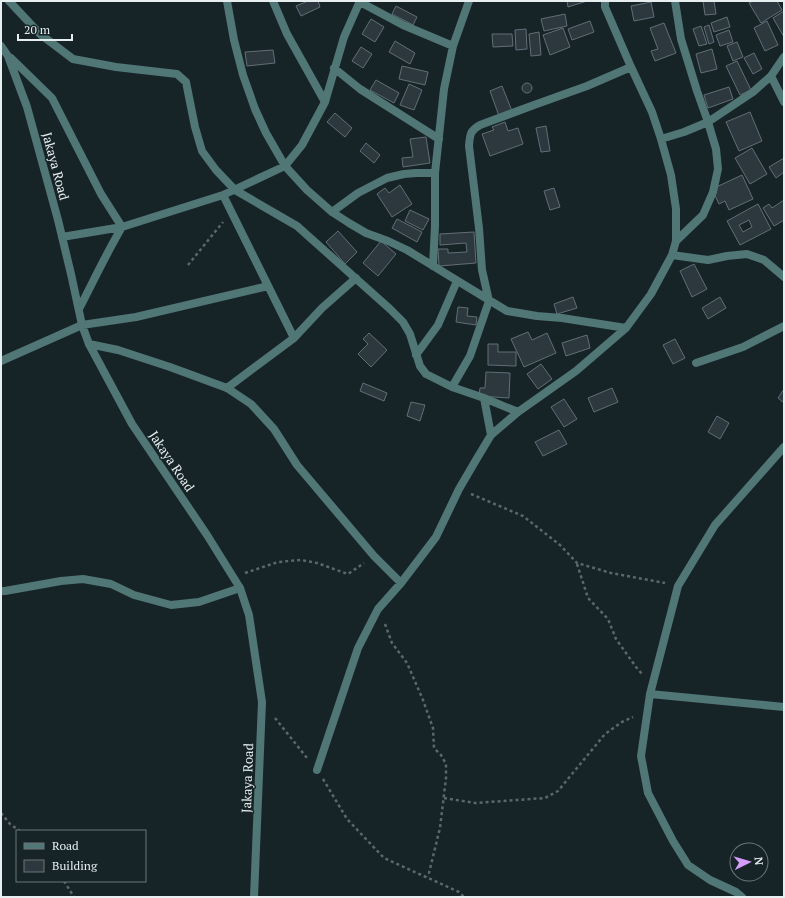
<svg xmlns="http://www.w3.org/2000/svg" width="785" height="898" viewBox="0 0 785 898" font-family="'PT Serif',serif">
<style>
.building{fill:#2c373e;stroke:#626e76;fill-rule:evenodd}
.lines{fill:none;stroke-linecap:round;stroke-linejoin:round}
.path{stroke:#5c676a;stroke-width:2.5;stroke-dasharray:3 3;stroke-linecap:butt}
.service{stroke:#507675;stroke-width:8}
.minor{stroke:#507675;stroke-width:8}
.labels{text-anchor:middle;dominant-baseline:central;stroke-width:3;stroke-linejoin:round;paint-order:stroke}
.street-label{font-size:13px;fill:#e6eef0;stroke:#172427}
</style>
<rect width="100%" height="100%" fill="#172427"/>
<path class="building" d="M308 1H318L320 7 301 16 296 6Z
M567 1H587L568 7Z
M703 1H714L716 14 705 15Z
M753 1H777L782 10 761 23 749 3Z
M651 2 654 17 634 21 631 6Z
M396 6 417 17 413 25 392 14Z
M784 11V37L773 18Z
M565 14 567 26 544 31 541 19Z
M727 17 730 27 714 32 711 23Z
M371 19 384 27 375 42 362 34Z
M590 21 594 32 572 40 568 29Z
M767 21 778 45 765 51 754 28Z
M664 23 676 53 655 61 651 51 658 49 650 28Z
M709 25 714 42 709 44 704 27Z
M701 26 707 44 699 46 693 29Z
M563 28 570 47 550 55 543 35Z
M526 29 527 49 516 50 515 30Z
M729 30 733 42 720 46 716 35Z
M539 32 541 55 531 56 529 34Z
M492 34H512L513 46 493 47Z
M395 41 415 53 410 64 389 52Z
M737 42 743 57 733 61 727 46Z
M361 47 372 54 363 68 352 61Z
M712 49 717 69 701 73 696 54Z
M273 50 275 63 247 66 245 52Z
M754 53 762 69 753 74 744 58Z
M737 61 751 90 740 95 726 66Z
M402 66 428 72 425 85 399 79Z
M376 80 399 93 394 103 370 90Z
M522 88a5 5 0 1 1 10 0a5 5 0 1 1-10 0Z
M409 84 422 90 414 110 400 105Z
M502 86 512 111 499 116 490 91Z
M729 87 733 99 708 108 704 95Z
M750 112 762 141 739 151 726 122Z
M335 113 352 128 345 137 327 122Z
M505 122 508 131 518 128 523 144 490 156 482 134 494 130 492 127Z
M546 126 550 151 541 152 536 128Z
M426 137 430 163 403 167 402 158 413 157 410 139Z
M366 143 380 155 374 163 360 151Z
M752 148 767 174 750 184 735 158Z
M784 158V172L776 178 769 167Z
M742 175 753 199 729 210 725 201 719 204 712 189Z
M400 185 412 204 392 217 377 194 385 188 389 193Z
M554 188 560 207 550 210 544 191Z
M784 200V220L774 226 763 208 769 204 772 208Z
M758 204 771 229 740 245 727 221ZM749 220 752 227 743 232 739 225Z
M410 210 429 219 423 230 405 221Z
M397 219 422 232 417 242 392 228Z
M338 231 357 252 345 264 326 242Z
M474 232 476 263 439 266 438 249H448V253L467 252 466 243 440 245V234Z
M381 241 396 254 378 276 363 263Z
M694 264 707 289 692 297 680 271Z
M573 297 577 308 557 314 554 304Z
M720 297 726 308 708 319 702 308Z
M458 307 468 308 467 316 477 317 476 325 456 322Z
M528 332 532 340 547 333 556 353 524 367 511 339Z
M369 333 387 350 371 367 358 354 368 344 363 339Z
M587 335 590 348 566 356 562 343Z
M675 339 685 358 673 364 663 345Z
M488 344H498V352H516V366L488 365Z
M541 364 552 379 538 389 527 374Z
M486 372 510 373 509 398 479 396 480 388H485Z
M363 383 387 393 384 401 360 391Z
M612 388 618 402 594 412 588 398Z
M784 389V403L778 398Z
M564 399 577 419 564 427 551 407Z
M411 402 425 405 420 421 407 416Z
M717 416 729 423 720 439 708 432Z
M559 430 567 444 543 456 535 442Z"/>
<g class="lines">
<path class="path" d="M188 265 223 222
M471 494 523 516 560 545 577 563 611 573 665 583
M577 564 588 598 608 619 616 639 636 667 642 674
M245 573 278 562 301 560 317 563 348 574 364 563
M385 624 392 643 407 663 423 700 433 728 434 748 441 755 446 764V778L440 828 428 877
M275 718 307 758
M323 779 347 819 384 858 459 892 464 897
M444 798 475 803 545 798 558 791 605 734 622 722 633 717
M1 813 10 824 20 831
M64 881 74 897"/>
<path class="service" d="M1 361 82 325
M1 591H5L61 581 83 579 111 584 134 595 171 605 199 602 240 588"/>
<path class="minor" d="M9 1 40 34 73 59 116 67 177 74 186 82 195 127 202 151 216 170 235 190 297 226 390 309 403 322 410 334 420 366 426 374 452 387 484 398 518 412
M227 1 234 40 243 75 255 109 266 133 285 166 307 190 332 212 349 223 366 233 388 241 407 250 507 311 537 316 562 318 626 328
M273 1 287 34 325 102
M675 1 681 39 697 91 708 122 716 149 718 169 713 192 703 215 676 241
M360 2 403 25 453 46
M1 46 8 56 27 107 58 220 71 274 82 325 89 344 132 424 207 535 240 588 249 615 262 702 254 897
M11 58 52 98 101 194 122 227C106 254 93 282 79 309
M334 68 360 89 439 139
M771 76 784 102
M661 139 684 132 708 122 753 92 771 76 784 57
M223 195 294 338
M332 212 358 193 387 178 404 174 416 173H435
M62 237 122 227 223 195 285 166 302 145 325 102 344 37 360 1
M672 255 708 260 727 256 747 254 764 260 784 277
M433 266 435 226V173L444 89 453 46 469 1
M82 325 136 317 268 286
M89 344 118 350 170 367 227 388 251 404 274 429 297 465 374 556 401 583
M416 355 438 325 457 281
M696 363 743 347 784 326
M452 387 470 356 489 301 482 270 479 228 469 146C470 134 470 131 480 125L534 105 587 86 631 67
M227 388 294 338 322 308 356 278
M484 398 491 435
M650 694 784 707
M317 770 358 648 378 609 401 583 436 537 459 489 476 460 491 435 518 412 576 371 626 328 651 294 672 255 676 241V209L671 175 661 139 652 112 631 67 605 7V1
M742 897 736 892 710 880 688 865 673 841 648 793 641 756 650 694 678 586 715 525 784 447"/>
</g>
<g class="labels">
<g class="street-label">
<text transform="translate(56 166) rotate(75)">Jakaya Road</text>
<text transform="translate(172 461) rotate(56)">Jakaya Road</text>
<text transform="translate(247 778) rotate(-88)">Jakaya Road</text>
</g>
</g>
<rect width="785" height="898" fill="none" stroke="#e6eef0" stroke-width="4"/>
<rect x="16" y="830" width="130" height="52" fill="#172427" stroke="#6a7577"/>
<rect x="24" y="843" width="20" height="6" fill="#507675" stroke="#6a7577"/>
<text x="52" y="850" font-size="12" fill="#e6eef0">Road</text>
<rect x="24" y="860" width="20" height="12" fill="#2c373e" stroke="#6a7577"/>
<text x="52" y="870" font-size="12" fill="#e6eef0">Building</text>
<g transform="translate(749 862) rotate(85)"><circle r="19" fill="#172427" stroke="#6a7577"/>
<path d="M0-3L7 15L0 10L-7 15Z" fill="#d59cfb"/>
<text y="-6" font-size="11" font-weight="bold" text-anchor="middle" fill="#e6eef0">N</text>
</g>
<path d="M18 34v6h54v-6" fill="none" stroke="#e6eef0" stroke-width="2"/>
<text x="24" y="34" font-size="12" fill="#e6eef0" stroke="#172427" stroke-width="3" paint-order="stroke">20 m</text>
</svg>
